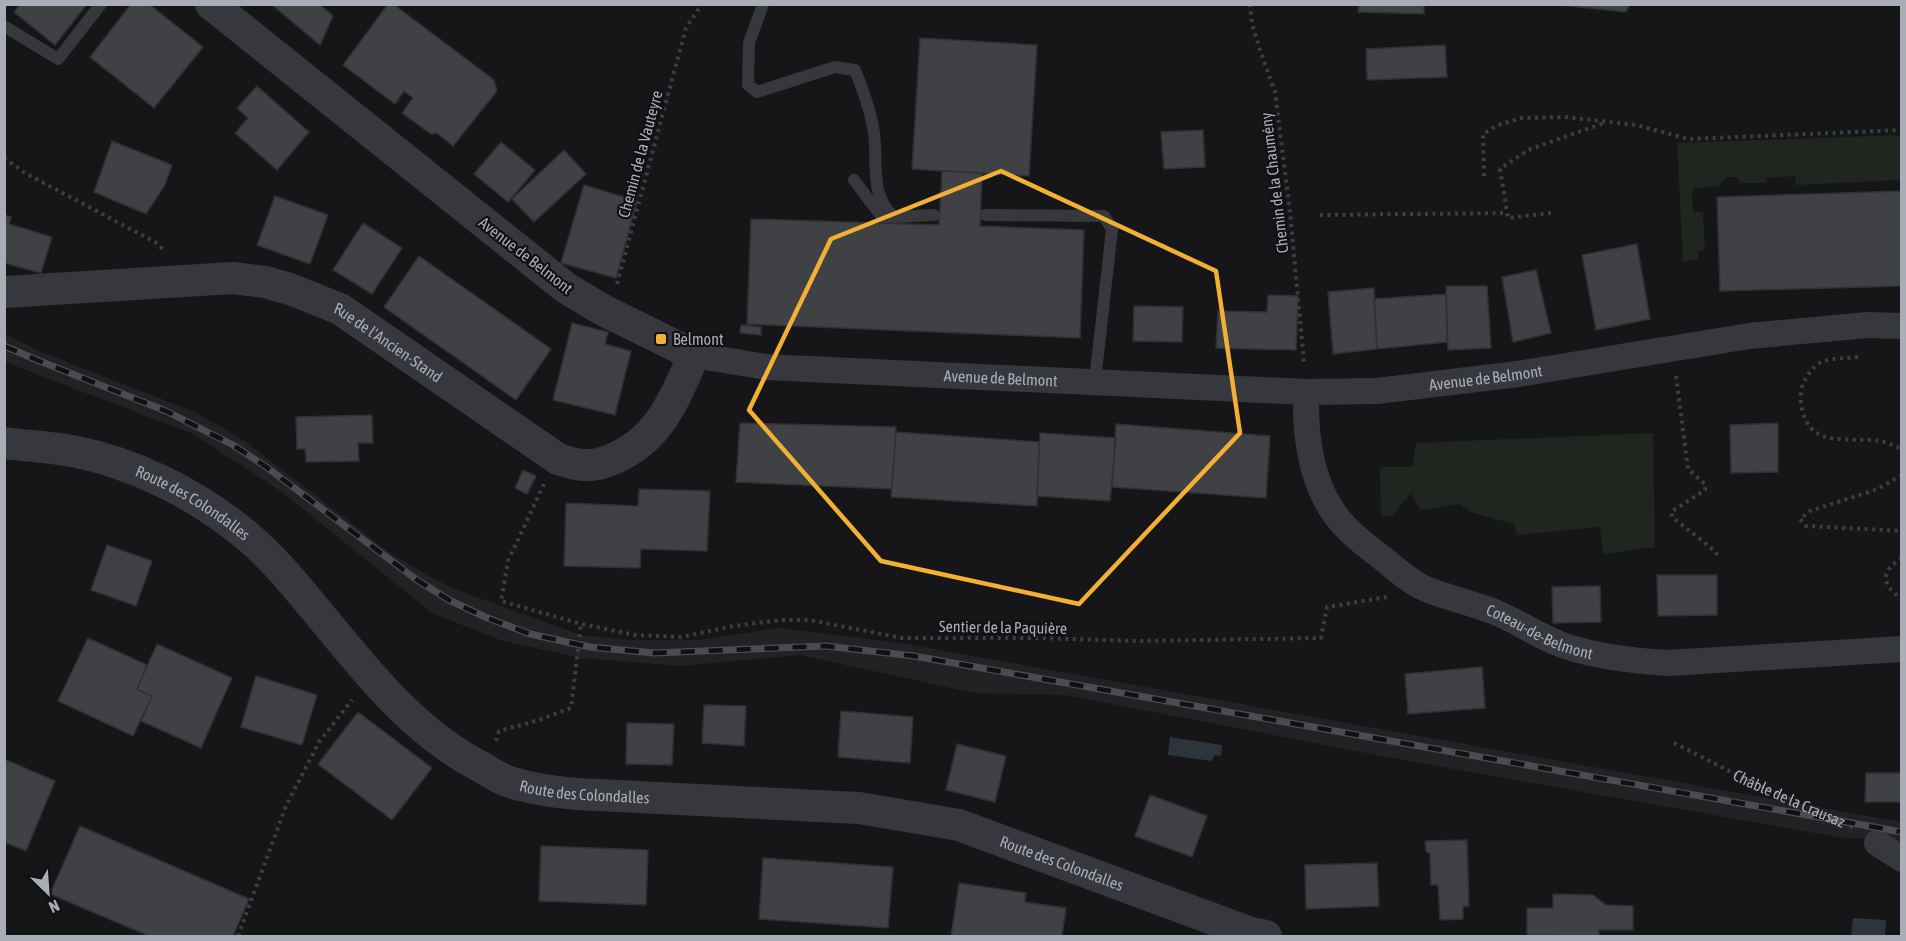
<svg xmlns="http://www.w3.org/2000/svg" width="1906" height="941" viewBox="0 0 1906 941" font-family="'Asap Condensed',sans-serif">
<style>
.built{fill:#222225}
.green{fill:#1e261f}
.water{fill:#2c353c}
.building{fill:#404145;stroke:#303034;stroke-width:1.5}
.lines{fill:none;stroke-linecap:round;stroke-linejoin:round}
.path{stroke:#3d3f44;stroke-width:4;stroke-dasharray:3 4.5;stroke-linecap:butt}
.service{stroke:#37383d;stroke-width:12}
.minor{stroke:#37383d;stroke-width:26}
.tertiary{stroke:#37383d;stroke-width:32}
.rail-casing{stroke:#4a4c52;stroke-width:7}
.rail{stroke:#111113;stroke-width:4.5;stroke-dasharray:14;stroke-linecap:butt}
.marked{fill:none;stroke:#f2b134;stroke-width:4.5;stroke-linejoin:round}
.poi-dot{fill:#f2b134;stroke:#111113;stroke-width:2}
.labels{text-anchor:middle;dominant-baseline:central;stroke-width:4.5;stroke-linejoin:round;paint-order:stroke}
.street-label{font-size:16px;fill:#a8adb8;stroke:#111113}
.poi-label{font-size:16px;fill:#a8adb8;stroke:#111113;text-anchor:start}
</style>
<rect width="100%" height="100%" fill="#161618"/>
<path class="built" d="M4 333 39 351 195 412 245 441 389 552 425 574 457 590 581 635 630 640H697L780 628 900 643 1901 822V849L1888 838H1843L1403 760 1065 695 974 693 800 655 681 666 580 658 500 640 432 613 282 492 193 434 5 362Z"/>
<path class="green" d="M1901 135V180L1796 185 1795 176 1767 178 1766 183H1741L1737 177H1726L1719 186 1695 188 1692 192 1693 211 1703 213 1705 250 1698 251V259L1683 262 1677 143Z
M1653 433 1655 547 1603 554 1600 527 1517 535 1514 524 1473 513 1460 504 1420 510 1411 493 1393 515 1381 517 1380 467H1412L1416 443Z"/>
<path class="water" d="M1170 737 1222 745 1221 756 1214 755 1212 761 1168 755Z
M1853 918 1886 920 1885 936H1851Z"/>
<path class="building" d="M20 4H87L55 45 14 12Z
M131 4H149L203 47 154 108 90 57Z
M271 4H319L333 16 320 45Z
M388 4H393L494 80 497 91 453 146 437 133 431 134 402 113 413 98 404 91 395 104 343 65Z
M1359 4H1424V14L1358 12Z
M1550 4H1630L1626 12Z
M920 38 1037 45 1029 176 912 169Z
M1445 45 1447 77 1367 80 1366 49Z
M257 86 309 132 277 170 235 133 248 118 237 108Z
M1203 130 1205 167 1164 169 1161 132Z
M112 141 172 165 165 185 146 214 94 192Z
M501 142 535 170 508 202 474 174Z
M564 150 586 174 534 222 512 199Z
M942 171 982 173 980 226 1084 230 1080 338 747 324 751 219 939 225Z
M584 185 637 201 616 278 561 263Z
M1902 191V286L1720 291 1717 197Z
M275 196 328 215 310 264 257 245Z
M4 215 11 217 9 224 52 237 41 273 4 263Z
M363 223 402 248 372 294 333 270Z
M1637 244 1650 319 1596 330 1582 255Z
M419 256 551 349 516 400 384 307Z
M1536 270 1551 333 1513 342 1502 277Z
M1446 286H1487L1491 348 1448 350Z
M1374 288 1377 349 1333 354 1328 292Z
M1446 294 1447 342 1377 349 1374 299Z
M1268 295 1298 296 1296 350 1216 348 1218 311 1267 312Z
M1134 306 1183 307 1182 342 1133 341Z
M572 323 608 332 605 344 631 351 615 415 553 400Z
M741 325 761 327V335L740 333Z
M372 415 373 443H358L359 461 306 462 305 449H297L296 417Z
M740 423 896 427 892 489 736 482Z
M1778 423V472L1731 473 1730 425Z
M1116 424 1270 436 1266 498 1112 487Z
M896 432 1039 442 1037 506 891 497Z
M1040 433 1116 438 1110 501 1037 496Z
M523 470 536 476 527 494 515 488Z
M639 489 710 491 707 551 641 549 640 568 564 566 566 503 638 506Z
M107 545 152 561 136 606 91 590Z
M1657 575H1717V615L1658 616Z
M1600 586 1601 622 1553 623 1552 587Z
M88 638 147 665 137 689 152 696 133 736 58 701Z
M157 644 232 678 201 748 141 721 152 696 137 689Z
M1482 667 1485 708 1408 714 1405 674Z
M256 676 317 695 302 745 241 727Z
M704 705 746 706 744 746 702 743Z
M841 711 913 717 910 763 838 757Z
M358 712 432 768 392 820 318 764Z
M627 723 674 724 672 765 626 764Z
M957 744 1006 756 995 802 946 790Z
M4 759 55 781 26 851 4 842Z
M1866 773H1902V802H1865Z
M1150 795 1207 816 1192 857 1135 836Z
M80 826 249 899 233 936H149L50 894Z
M1467 840 1469 906H1463V919L1440 920 1438 885H1431L1430 854 1426 851 1425 841Z
M541 846 648 850 646 905 539 901Z
M763 858 893 867 888 928 759 919Z
M1377 863 1379 906 1306 909 1305 865Z
M959 883 1026 893 1025 902 1066 908 1062 936H951Z
M1553 894 1593 895 1606 905 1633 906V930H1599V936L1527 935V908H1553Z"/>
<g class="lines">
<g class="path">
<path d="M1250 4 1252 24 1260 50 1275 92 1290 212 1304 362"/>
<path d="M4 158 25 173 155 242 166 252"/>
<path d="M1484 176 1483 134 1498 125 1522 118 1565 117 1636 125 1689 139 1902 130"/>
<path d="M1551 213 1508 218 1500 169 1528 150 1604 123"/>
<path d="M1320 215 1507 213"/>
<path d="M617 284 686 28 702 4"/>
<path d="M1858 357C1831 360 1817 355 1804 382 1800 390 1800 400 1802 409 1811 450 1849 436 1880 441 1887 442 1894 446 1902 449"/>
<path d="M1676 376 1688 469 1706 485 1705 490 1671 512 1672 517 1715 551 1719 559"/>
<path d="M1902 475 1878 489 1810 511 1800 519 1806 526 1902 531"/>
<path d="M544 484 508 561 501 601 581 624 635 635 681 637 734 626 781 620H809L902 638H1035L1140 641 1321 638 1327 607 1387 597"/>
<path d="M1902 558C1880 572 1881 584 1902 599"/>
<path d="M496 741 499 731 539 720 571 708 581 624"/>
<path id="s1" d="M1674 743 1747 780 1843 822 1856 830"/>
<path d="M238 936 286 806 319 742 352 700"/>
</g>
<path class="service" d="M763 4 749 43 748 85 757 92 835 67 855 70C863 90 871 111 874 133 878 163 869 195 894 217L934 215
M4 26 58 59 101 4
M854 180 882 217H889
M985 215 1104 216 1112 229 1095 381"/>
<g class="minor">
<path id="s2" d="M694 355 766 367 1306 392 1377 391 1518 374 1749 336 1868 325 1902 326"/>
<path id="s3" d="M1306 392C1305 431 1310 477 1332 510 1344 529 1364 544 1381 557 1395 568 1409 582 1426 589 1448 598 1472 603 1495 612 1519 622 1541 638 1565 646 1598 657 1634 661 1668 663L1902 649"/>
<path d="M1877 843 1902 859"/>
</g>
<g class="tertiary">
<path id="s4" d="M4 292 233 278 265 282 290 289 340 309 558 459C566 461 575 465 584 465 596 466 605 463 615 458 661 438 675 397 694 355L603 310 566 288 211 4"/>
<path id="s5" d="M4 443C27 446 50 447 72 451 135 463 196 494 246 535 276 560 300 591 325 621 372 678 416 734 483 768 491 773 499 778 507 781 530 789 554 792 578 794L859 808 959 825 1251 933 1266 936"/>
</g>
<defs>
<path id="rail" d="M4 346 37 360 166 411 233 445 265 466 417 580 449 600 485 617 530 634 590 647 654 653 826 646 914 656 1902 832"/>
</defs>
<use href="#rail" class="rail-casing"/>
<use href="#rail" class="rail"/>
</g>
<path class="marked" d="M1001 171 1216 271 1240 433 1079 604 881 561 749 410 831 239Z"/>
<rect class="poi-dot" x="655" y="333" width="12" height="12" rx="3"/>
<g class="labels">
<g class="street-label">
<text transform="translate(640 154) rotate(-75)">Chemin de la Vauteyre</text>
<text transform="translate(1274 183) rotate(-97)">Chemin de la Chaumény</text>
<text transform="translate(526 255) rotate(38)">Avenue de Belmont</text>
<text stroke="none"><textPath href="#s4" startOffset="400">Rue de l'Ancien-Stand</textPath></text>
<text stroke="none"><textPath href="#s2" startOffset="308">Avenue de Belmont</textPath></text>
<text stroke="none"><textPath href="#s2" startOffset="794">Avenue de Belmont</textPath></text>
<text stroke="none"><textPath href="#s5" startOffset="201">Route des Colondalles</textPath></text>
<text transform="translate(1003 627) rotate(1)">Sentier de la Paquière</text>
<text stroke="none"><textPath href="#s3" startOffset="368">Coteau-de-Belmont</textPath></text>
<text stroke="none"><textPath href="#s5" startOffset="704">Route des Colondalles</textPath></text>
<text stroke="none"><textPath href="#s1" startOffset="128">Châble de la Crausaz</textPath></text>
<text stroke="none"><textPath href="#s5" startOffset="1190">Route des Colondalles</textPath></text>
</g>
<g class="poi-label">
<text x="673" y="339">Belmont</text>
</g>
</g>
<rect width="1906" height="941" fill="none" stroke="#a8adb8" stroke-width="12"/>
<g transform="translate(48 893) rotate(155)" stroke="#111113" stroke-width="4.5" paint-order="stroke">
<path d="M0-4.5L10 22L0 15L-10 22Z" fill="#a8adb8"/>
<text y="-9" font-size="16" font-weight="bold" text-anchor="middle" fill="#a8adb8">N</text>
</g>
</svg>
